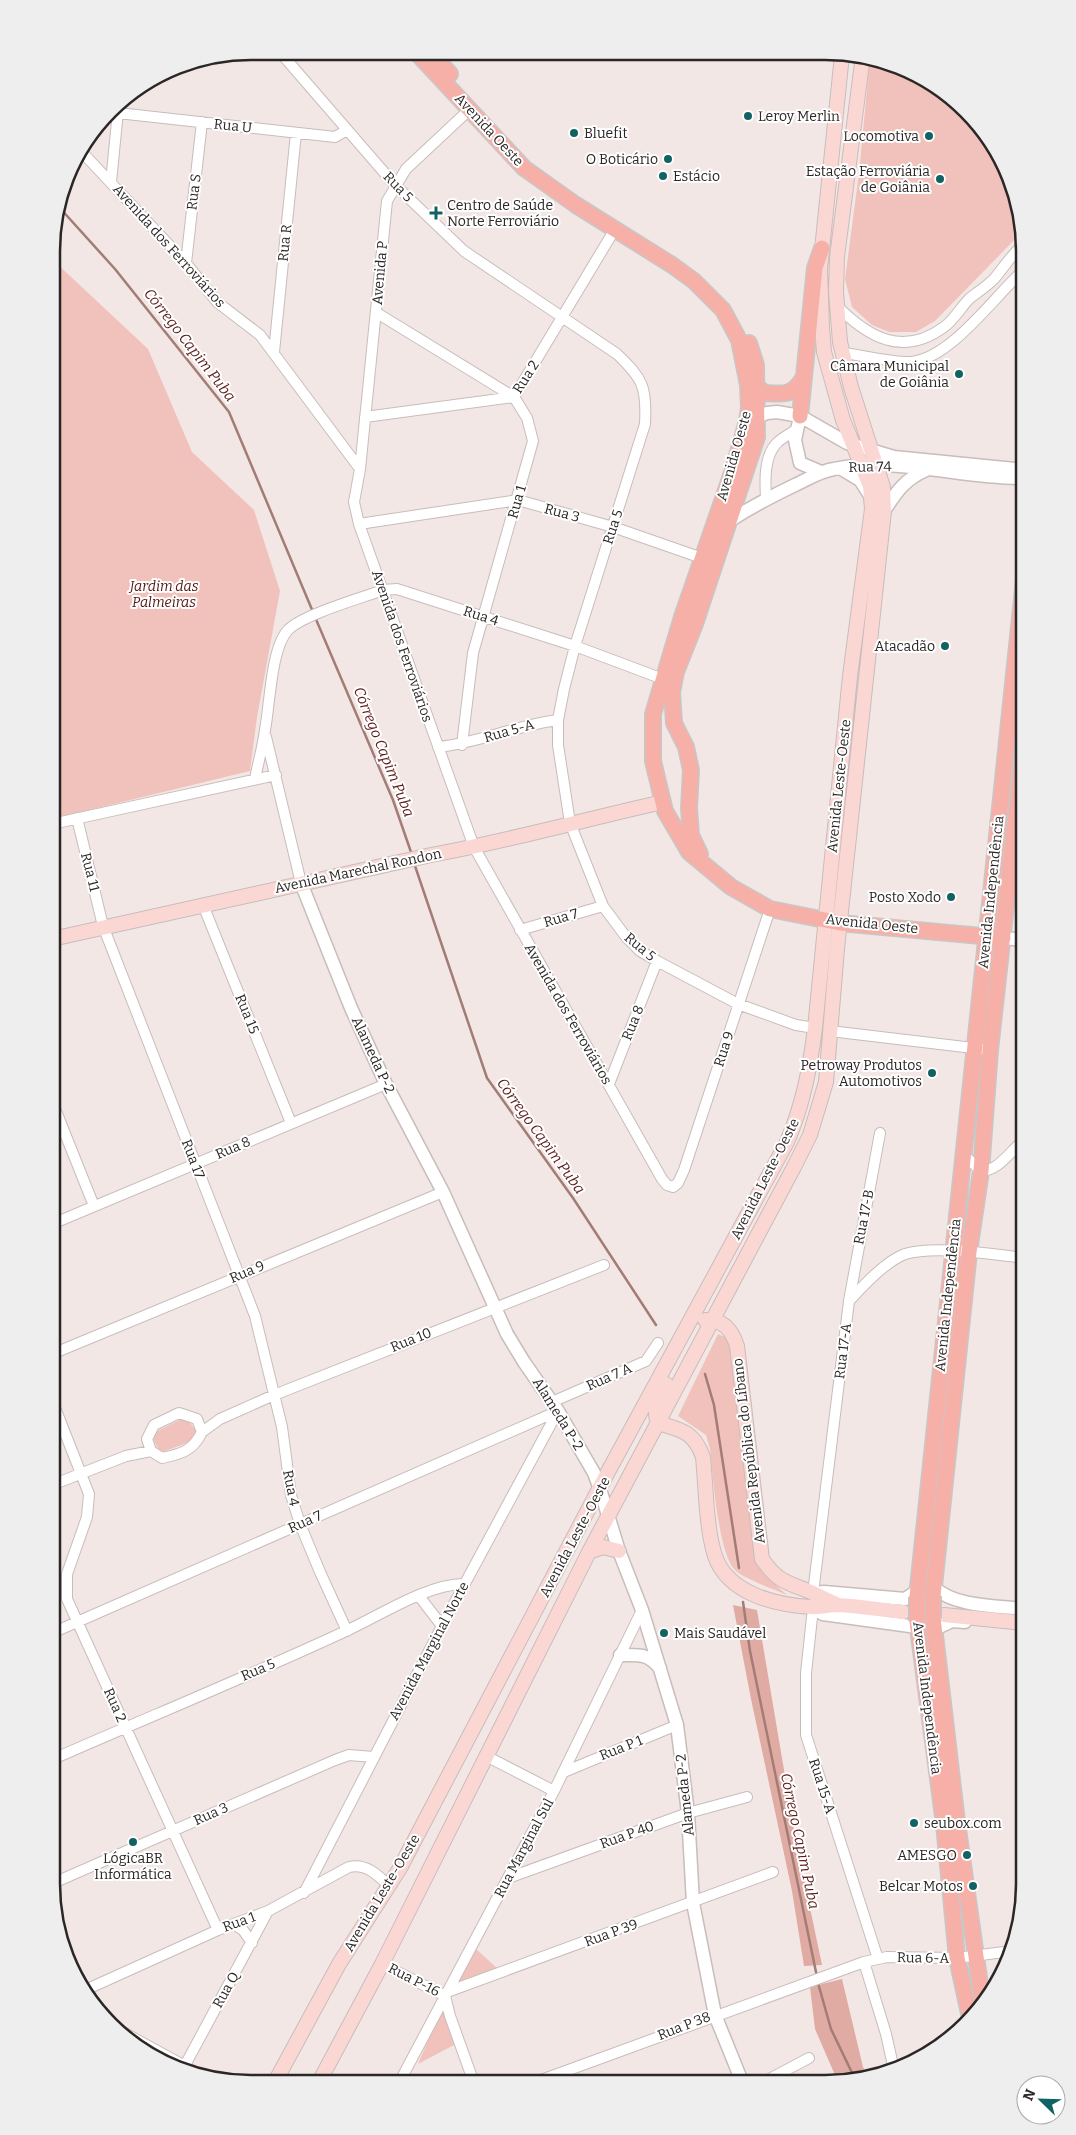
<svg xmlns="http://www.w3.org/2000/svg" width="1076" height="2135" viewBox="0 0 1076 2135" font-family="Bitter,serif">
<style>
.green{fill:#f1c2bb}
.forest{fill:#e0aba3}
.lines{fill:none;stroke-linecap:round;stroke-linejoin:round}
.stream{stroke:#a37c76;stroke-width:2.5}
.minor-casing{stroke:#c7bdbb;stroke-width:12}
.tertiary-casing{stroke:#c7bdbb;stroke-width:15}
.secondary-casing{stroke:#c7bdbb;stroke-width:16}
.primary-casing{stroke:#c8c7c7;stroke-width:18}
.minor{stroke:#fff;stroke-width:10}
.tertiary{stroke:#fff;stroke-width:12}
.secondary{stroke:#fbd7d4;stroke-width:14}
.primary{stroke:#f7b0a8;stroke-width:15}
.primary-bridge-casing{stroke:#c8c7c7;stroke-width:18;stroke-linecap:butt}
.primary-bridge{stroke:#f7b0a8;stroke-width:15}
.poi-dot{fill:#116263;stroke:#fff;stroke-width:2}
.labels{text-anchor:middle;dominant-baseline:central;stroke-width:4;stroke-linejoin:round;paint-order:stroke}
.poi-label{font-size:14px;fill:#2b2726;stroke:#fff;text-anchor:end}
.street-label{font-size:14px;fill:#2b2726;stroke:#fff}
.park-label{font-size:14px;font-style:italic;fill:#541511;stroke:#fff}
.water-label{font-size:15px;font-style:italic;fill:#5b1b17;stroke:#fff}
.rim{fill:none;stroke:#2b2726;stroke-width:2.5}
</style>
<rect width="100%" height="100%" fill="#f2e7e5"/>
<path class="green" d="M870 57 913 72 957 101 991 140 1014 187 1022 232 935 321 916 332H889L872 325 852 307 845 279 859 173Z
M53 260 148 349 192 452 254 510 280 591 257 717 250 771 52 819Z
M718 1334 725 1337 730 1347 757 1562 769 1579 787 1595C774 1589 744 1579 735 1570 718 1554 713 1474 710 1449L706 1435 678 1416Z
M186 1417 199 1435 192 1441 160 1453 151 1434Z
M476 1949 498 1969 455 1986Z
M442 2008 454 2045 418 2064Z"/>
<path class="forest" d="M733 1605 757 1610 796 1841 822 1965 804 1966 792 1891 751 1699Z
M842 1979 863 2067 868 2077 838 2082 815 2029 810 1987Z"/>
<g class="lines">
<path class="stream" d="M59 207 115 269 229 412 313 612
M315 617 393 800 412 855
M414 863 487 1078 573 1198 656 1325
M705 1374 714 1405 739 1568
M743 1602 750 1651 817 1977
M818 1983 831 2029 855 2079"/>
<defs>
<path id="minor" d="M279 51 395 185 464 251 617 354C643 379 647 387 645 424L575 646 564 689 558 720V745L570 823 603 906 626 937 640 951 657 961 738 1004 796 1025 815 1028
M469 110 406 169 387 201 360 469 354 502 359 524 474 847 662 1179 667 1185 673 1187 678 1183 684 1170 770 909
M118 113 335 137 347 130
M81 151 186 263 217 302 260 335 360 469
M111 182 119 101
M186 263 202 122
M837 306C869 338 903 357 944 327 954 320 961 307 970 298 978 292 987 286 994 279 1004 267 1012 254 1024 244
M377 313 514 397 527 418 533 441 473 653 462 745
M274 352 296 133
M843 353C862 355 893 363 911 362 952 358 995 295 1025 269
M365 417 514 397 615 229
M766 498C765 481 764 457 776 444 781 438 790 434 796 430
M359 524 518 500 613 527 702 558
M266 737 301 883
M438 747C479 743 517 725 558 720
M255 779C258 763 263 746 265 730 270 704 271 648 288 630 302 615 361 598 383 590L397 589 575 646 663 679
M77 818 103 926 255 1316 282 1427 291 1495 300 1524 320 1572 347 1631
M52 824 276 775
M203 905 291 1123
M520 930 603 906
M830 1031 990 1050
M609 1084 657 961
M52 1101 94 1206
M964 1155 981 1171C999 1171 1011 1150 1025 1139
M52 1224 386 1084
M849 1301 880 1133
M52 1354 443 1192
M52 1400 89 1494 87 1517 67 1574V1599L218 1930
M552 1402 646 1361 658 1343
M179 1413 197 1419 202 1432C193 1451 181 1454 162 1458L151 1451 147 1439 154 1425Z
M202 1432 220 1419 274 1395 604 1265
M52 1485 126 1456 151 1451
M813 1593 849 1301C863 1286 886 1261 905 1254 934 1245 993 1254 1024 1258
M419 1596 442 1626
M813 1608 806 1673V1735L878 1959
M52 1633 558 1411
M486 1756 554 1791
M51 1760C149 1717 249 1676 346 1631 379 1616 429 1583 465 1584
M564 1772 677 1725
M508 1878 688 1813 747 1797
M51 1884 335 1760 349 1755 373 1757
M304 1893 442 1626 558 1411
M235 1925 243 1930 252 1943
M864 1962 886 2034 894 2070
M382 1964 445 1996 450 2016 474 2083
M83 1991 218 1930 268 1911 349 1867C366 1863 378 1875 389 1886
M447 1992 773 1872
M112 2026 201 2075
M183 2069 268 1911
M399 2083 554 1791 642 1610
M533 2083 864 1962 887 1957 957 1958 1012 1951
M760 2084 809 2058"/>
<path id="tertiary" d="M800 416 795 440 800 463 821 472
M749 420 767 413 777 412 800 416 847 443 894 457 1025 470
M840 468 860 480 869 494
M884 511C897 491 904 480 926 470
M728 522C752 506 770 497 795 485 808 479 820 471 834 469 897 456 962 479 1025 478
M301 883 351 1008 386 1084 443 1192 507 1334 524 1362 558 1411 594 1473 600 1489 619 1551 642 1610 677 1725 688 1813 693 1903 715 2015 743 2084
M1003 938 1025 940
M934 1587C954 1607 997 1606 1024 1609
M813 1593 824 1592 905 1599 917 1591
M813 1608 823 1614 917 1627
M935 1629 952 1621 965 1622
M620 1655C640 1655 647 1653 660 1668"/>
<path id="secondary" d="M52 939 431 855C509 841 586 819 663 802
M705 1320C723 1319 732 1330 737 1346L762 1559C778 1582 786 1582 811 1592 819 1596 827 1600 836 1604
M666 1384C660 1398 652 1408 658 1423 682 1430 694 1432 703 1457 706 1487 706 1528 715 1556 728 1594 776 1605 811 1607 820 1608 829 1605 838 1605 860 1606 881 1610 903 1612
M589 1552 603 1547 619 1551
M944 1615 1024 1623
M275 2082 339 1964 400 1868 609 1470 787 1142C803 1105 810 1068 815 1028L850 676 872 509 870 486 843 420 824 352 822 327 820 269 842 55
M319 2082 382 1964 589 1552 794 1167 810 1135 826 1082 837 949 884 511 883 487 851 387 840 342 836 292 837 257 863 55"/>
<path id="primary" d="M416 52 524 168 576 205 672 265 694 281 723 310 739 340 748 385 749 408 747 421 733 470 682 617 653 714V761L665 811 689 852 731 887 770 909 840 923 1003 938
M431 52 450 74
M757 386 764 393C786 394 792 396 804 377
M800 416 815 268 822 248
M700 854 691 835 689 808 691 770 686 747 674 723 672 692 676 672 695 624 757 437 756 365 749 343
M933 1596 969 1252 981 1171 990 1050 1025 734
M917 1597 1025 570
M933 1618 957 1822 983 2006
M917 1621 944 1824 957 1958 970 2018"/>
</defs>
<use href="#minor" class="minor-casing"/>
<use href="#tertiary" class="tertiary-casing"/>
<use href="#secondary" class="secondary-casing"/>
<use href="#primary" class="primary-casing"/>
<use href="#minor" class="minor"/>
<use href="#tertiary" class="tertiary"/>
<use href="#secondary" class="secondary"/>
<use href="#primary" class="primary"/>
<defs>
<path id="primary-bridge" d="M933 1596V1618
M917 1621V1597"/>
</defs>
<use href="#primary-bridge" class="primary-bridge-casing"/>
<use href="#primary-bridge" class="primary-bridge"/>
</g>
<g class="poi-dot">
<circle cx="748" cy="116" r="5"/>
<circle cx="574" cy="133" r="5"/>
<circle cx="929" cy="136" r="5"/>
<circle cx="668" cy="159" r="5"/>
<circle cx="663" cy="176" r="5"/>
<circle cx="940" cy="179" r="5"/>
<path d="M433.5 205.5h5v5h5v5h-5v5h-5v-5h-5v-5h5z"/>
<circle cx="959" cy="374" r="5"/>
<circle cx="945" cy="646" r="5"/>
<circle cx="951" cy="897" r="5"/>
<circle cx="932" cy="1073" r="5"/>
<circle cx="664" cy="1633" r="5"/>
<circle cx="914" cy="1823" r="5"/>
<circle cx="133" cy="1842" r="5"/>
<circle cx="967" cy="1855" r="5"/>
<circle cx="973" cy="1886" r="5"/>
</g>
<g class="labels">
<g class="poi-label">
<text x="758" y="116" text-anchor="start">Leroy Merlin</text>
<text x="584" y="133" text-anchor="start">Bluefit</text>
<text x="919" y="136">Locomotiva</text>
<text x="658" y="159">O Boticário</text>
<text x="930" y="171">Estação Ferroviária<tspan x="930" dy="16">de Goiânia</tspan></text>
<text x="673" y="176" text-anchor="start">Estácio</text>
<text x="447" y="205" text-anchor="start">Centro de Saúde<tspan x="447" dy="16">Norte Ferroviário</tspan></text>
<text x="949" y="366">Câmara Municipal<tspan x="949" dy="16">de Goiânia</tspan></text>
<text x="935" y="646">Atacadão</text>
<text x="941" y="897">Posto Xodo</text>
<text x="922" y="1065">Petroway Produtos<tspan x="922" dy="16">Automotivos</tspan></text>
<text x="674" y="1633" text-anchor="start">Mais Saudável</text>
<text x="924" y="1823" text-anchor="start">seubox.com</text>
<text x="957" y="1855">AMESGO</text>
<text x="133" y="1858" text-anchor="middle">LógicaBR<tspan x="133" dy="16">Informática</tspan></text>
<text x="963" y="1886">Belcar Motos</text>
</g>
<g class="street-label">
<text transform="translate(233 126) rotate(6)">Rua U</text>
<text transform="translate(489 130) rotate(47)">Avenida Oeste</text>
<text transform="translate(398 187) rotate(46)">Rua 5</text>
<text transform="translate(194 192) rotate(-83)">Rua S</text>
<text transform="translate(285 243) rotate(-84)">Rua R</text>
<text transform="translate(169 246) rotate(48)">Avenida dos Ferroviários</text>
<text transform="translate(380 273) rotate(-85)">Avenida P</text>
<text transform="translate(526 377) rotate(-57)">Rua 2</text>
<text transform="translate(734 456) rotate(-74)">Avenida Oeste</text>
<text transform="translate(870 467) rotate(-1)">Rua 74</text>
<text transform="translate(517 502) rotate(-74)">Rua 1</text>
<text transform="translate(562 513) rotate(15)">Rua 3</text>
<text transform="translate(613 527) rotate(-72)">Rua 5</text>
<text transform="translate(481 616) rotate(18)">Rua 4</text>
<text transform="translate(402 646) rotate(71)">Avenida dos Ferroviários</text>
<text transform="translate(509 731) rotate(-16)">Rua 5-A</text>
<text transform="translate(839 786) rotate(-84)">Avenida Leste-Oeste</text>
<text transform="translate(358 871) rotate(-12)">Avenida Marechal Rondon</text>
<text transform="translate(90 872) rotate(76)">Rua 11</text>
<text transform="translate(991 892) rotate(-84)">Avenida Independência</text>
<text transform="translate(561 918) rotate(-16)">Rua 7</text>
<text transform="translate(872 924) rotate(6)">Avenida Oeste</text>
<text transform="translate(640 947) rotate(40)">Rua 5</text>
<text transform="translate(247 1014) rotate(68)">Rua 15</text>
<text transform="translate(568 1014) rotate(60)">Avenida dos Ferroviários</text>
<text transform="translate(633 1023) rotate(-68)">Rua 8</text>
<text transform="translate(724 1049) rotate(-72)">Rua 9</text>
<text transform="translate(373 1055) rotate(65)">Alameda P-2</text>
<text transform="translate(233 1148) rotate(-23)">Rua 8</text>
<text transform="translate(193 1159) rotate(69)">Rua 17</text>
<text transform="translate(765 1179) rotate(-63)">Avenida Leste-Oeste</text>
<text transform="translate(864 1217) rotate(-79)">Rua 17-B</text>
<text transform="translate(247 1272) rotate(-23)">Rua 9</text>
<text transform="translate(948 1295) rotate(-84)">Avenida Independência</text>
<text transform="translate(411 1340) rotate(-22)">Rua 10</text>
<text transform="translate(843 1351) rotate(-83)">Rua 17-A</text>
<text transform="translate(609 1377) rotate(-24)">Rua 7 A</text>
<text transform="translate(558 1414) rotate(58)">Alameda P-2</text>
<text transform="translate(749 1451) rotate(-97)">Avenida República do Líbano</text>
<text transform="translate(291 1488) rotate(79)">Rua 4</text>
<text transform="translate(305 1522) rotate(-24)">Rua 7</text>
<text transform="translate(575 1537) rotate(-62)">Avenida Leste-Oeste</text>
<text transform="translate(429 1651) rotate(-62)">Avenida Marginal Norte</text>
<text transform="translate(258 1670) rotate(-23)">Rua 5</text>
<text transform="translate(927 1698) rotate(83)">Avenida Independência</text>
<text transform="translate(115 1705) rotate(66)">Rua 2</text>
<text transform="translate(621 1748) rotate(-22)">Rua P 1</text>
<text transform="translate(822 1786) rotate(72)">Rua 15-A</text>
<text transform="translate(685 1795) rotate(-96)">Alameda P-2</text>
<text transform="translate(211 1814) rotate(-24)">Rua 3</text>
<text transform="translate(627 1835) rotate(-20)">Rua P 40</text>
<text transform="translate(524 1848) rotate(-62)">Rua Marginal Sul</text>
<text transform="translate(382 1893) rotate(-59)">Avenida Leste-Oeste</text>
<text transform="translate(239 1922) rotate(-20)">Rua 1</text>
<text transform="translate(611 1933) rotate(-20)">Rua P 39</text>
<text transform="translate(923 1958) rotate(1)">Rua 6-A</text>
<text transform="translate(414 1980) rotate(27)">Rua P-16</text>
<text transform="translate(226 1990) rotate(-61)">Rua Q</text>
<text transform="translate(684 2026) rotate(-21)">Rua P 38</text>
</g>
<g class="park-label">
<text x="164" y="586">Jardim das<tspan x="164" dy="16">Palmeiras</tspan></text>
</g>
<g class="water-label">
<text transform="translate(190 345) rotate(52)">Córrego Capim Puba</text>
<text transform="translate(384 752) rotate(68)">Córrego Capim Puba</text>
<text transform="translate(541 1136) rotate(54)">Córrego Capim Puba</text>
<text transform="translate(800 1841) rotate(78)">Córrego Capim Puba</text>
</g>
</g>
<path d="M0 0H1076V2135H0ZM251 60H825A191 191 0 0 1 1016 251V1884A191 191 0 0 1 825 2075H251A191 191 0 0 1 60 1884V251A191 191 0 0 1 251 60Z" fill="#eee" fill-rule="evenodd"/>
<path class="rim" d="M251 60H825A191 191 0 0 1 1016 251V1884A191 191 0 0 1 825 2075H251A191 191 0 0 1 60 1884V251A191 191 0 0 1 251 60Z"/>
<g transform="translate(1041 2100) rotate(293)"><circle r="24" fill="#ffffff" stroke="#aaa9a8"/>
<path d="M0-4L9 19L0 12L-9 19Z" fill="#116263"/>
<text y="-8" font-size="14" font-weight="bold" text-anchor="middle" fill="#2b2726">N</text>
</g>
</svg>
